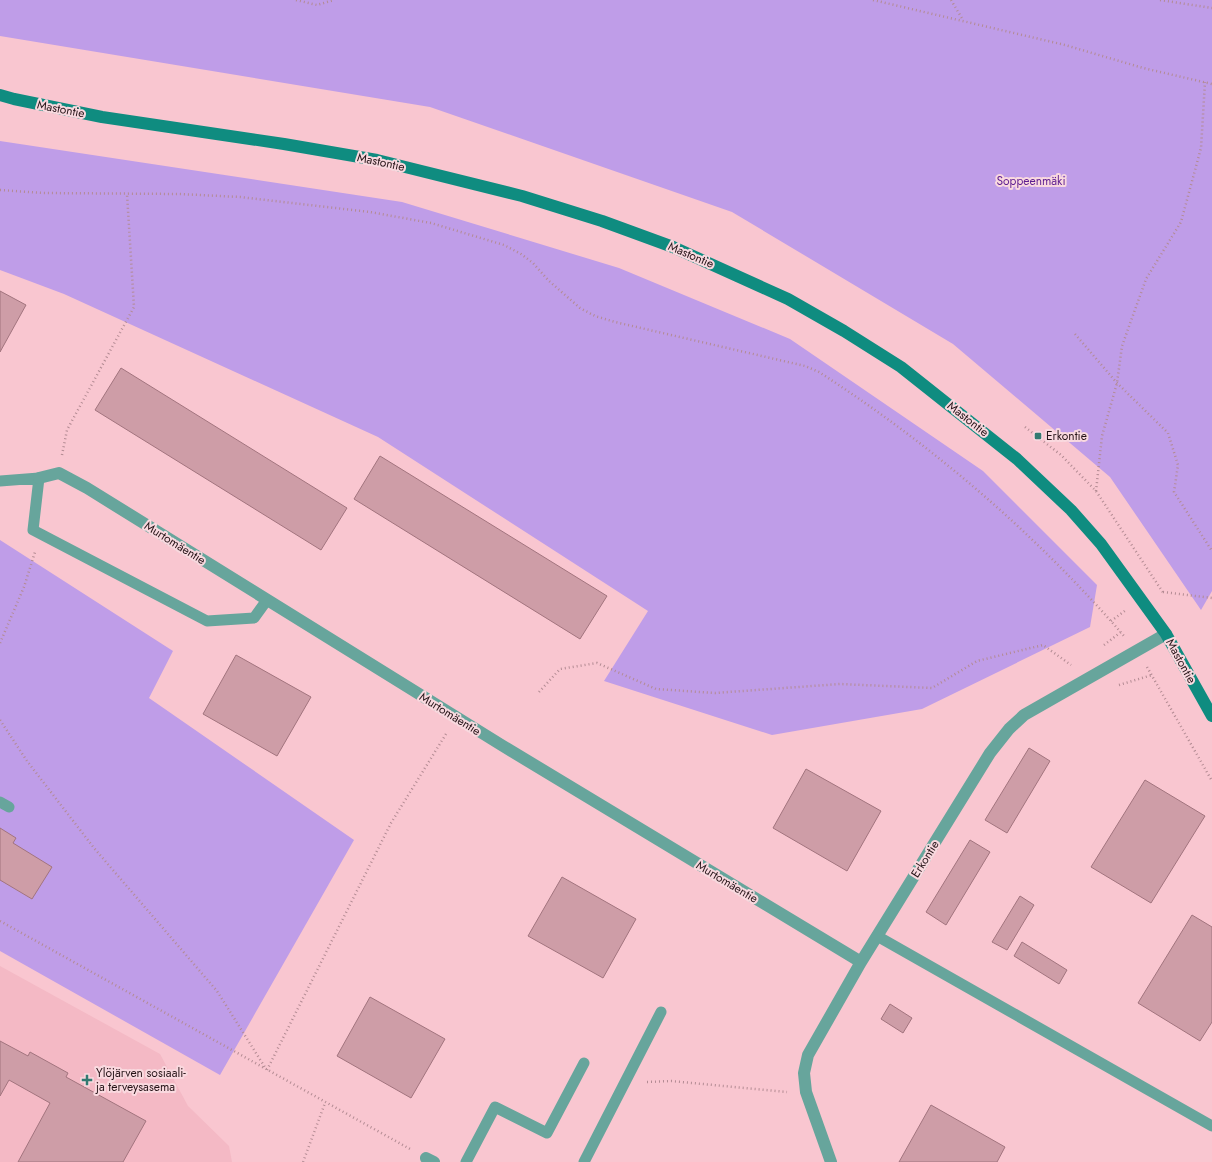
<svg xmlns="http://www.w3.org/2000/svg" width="1212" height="1162" viewBox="0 0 1212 1162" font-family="Jost,sans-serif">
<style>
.built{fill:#f4b9c5}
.green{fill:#bf9de8}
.building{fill:#ce9da7;stroke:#a2747e}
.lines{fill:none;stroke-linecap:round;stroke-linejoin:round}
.path{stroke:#b38b93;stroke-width:2.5;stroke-dasharray:1 3;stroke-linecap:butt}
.service{stroke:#67a59c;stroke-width:11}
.minor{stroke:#67a59c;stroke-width:12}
.secondary{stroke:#0f8c80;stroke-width:12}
.poi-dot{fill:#337a71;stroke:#f9d9df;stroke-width:1.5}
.labels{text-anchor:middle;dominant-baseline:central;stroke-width:4;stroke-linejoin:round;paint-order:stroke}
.street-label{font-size:12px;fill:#261418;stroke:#f9d9df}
.park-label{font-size:12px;fill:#5e1e91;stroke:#f9d9df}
.poi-label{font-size:12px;fill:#261418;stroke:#f9d9df;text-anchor:start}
</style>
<rect width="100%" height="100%" fill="#f9c6d0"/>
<path class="built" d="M0 966 160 1054 188 1106 229 1146 232 1162H0Z"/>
<path class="green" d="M0 0H1212V591L1201 610 1110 477 953 344 732 212 430 107 0 36Z
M0 141 402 202 619 268 790 339 983 471 1097 585 1090 627 922 709 772 735 604 681 648 611 378 437 64 294 0 270Z
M0 540 173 651 149 698 354 840 220 1075 0 951Z"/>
<path class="building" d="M0 291 26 305 0 352Z
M121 368 347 508 321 550 95 410Z
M380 456 607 596 580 639 354 499Z
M236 655 311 697 277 756 203 714Z
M1029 748 1050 761 1007 833 985 820Z
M806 769 881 811 847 871 773 828Z
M1145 780 1205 816 1151 903 1091 867Z
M0 828 16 838 13 843 52 867 32 899 0 880Z
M970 840 990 852 946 925 926 912Z
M562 877 636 919 603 978 528 936Z
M1020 896 1034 905 1007 950 992 942Z
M1192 915 1212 927V1022L1200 1041 1138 1003Z
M1022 942 1067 970 1059 984 1014 956Z
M370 997 445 1039 411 1098 337 1056Z
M890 1004 912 1018 903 1033 881 1019Z
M0 1041 28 1056 30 1052 68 1073 66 1077 146 1121 123 1162H18L50 1103 9 1080 0 1096Z
M931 1105 1005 1147 997 1162H899Z"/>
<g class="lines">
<path class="path" d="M296 0 317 5 334 0
M873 0 1065 45 1143 68 1212 84
M951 0 963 20
M1160 0 1212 8
M0 190 43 193 180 194 240 197 370 212 431 223 504 245 521 254 533 263 549 281 580 308 595 316 615 322 805 366 819 372C932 445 1036 534 1124 636
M1075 334 1117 383 1168 433 1178 465 1174 492 1212 551
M1025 427 1061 455 1096 491 1164 594
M62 455 67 430 134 307 127 194
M1096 491 1102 436 1117 383 1122 346 1146 279 1181 222 1201 148 1205 82
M1163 592 1212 598
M1111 621 1126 610
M0 643 24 587 35 552
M1104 645 1121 632
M1147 667 1212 781
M1119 685 1152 675
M539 692 560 669 597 663 656 689 715 693 840 684 932 688 977 661 1043 645 1071 665
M0 720 27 761 94 848 217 991 266 1069
M0 921 410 1149
M267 1070 391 823 446 734
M647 1082 671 1081 787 1092
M303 1162 325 1103"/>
<path class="service" d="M0 481 39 478 33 530 207 621 254 618 267 600
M0 802 9 807
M877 936 1212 1126
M466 1162 495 1107 547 1133 584 1063
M584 1162 661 1012"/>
<path class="minor" d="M39 478 59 473 87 488 503 746 861 962
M426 1158 434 1162
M831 1162 806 1092 804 1073 808 1055 861 962 990 753 1009 729 1024 715 1166 634"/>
<path class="secondary" d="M0 95 14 99 102 117 284 144 377 160 522 196 602 221 673 247 788 299 844 331 901 367 1017 459 1071 510 1101 544 1166 634 1212 716"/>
</g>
<g class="poi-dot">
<rect x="1034" y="432" width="8" height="8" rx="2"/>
<path d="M85 1074h4v4h4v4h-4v4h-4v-4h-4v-4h4z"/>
</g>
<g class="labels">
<g class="street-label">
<text transform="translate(61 109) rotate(11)">Mastontie</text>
<text transform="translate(381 162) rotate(12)">Mastontie</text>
<text transform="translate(691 255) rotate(23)">Mastontie</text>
<text transform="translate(968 419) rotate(38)">Mastontie</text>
<text transform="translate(175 543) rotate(32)">Murtomäentie</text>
<text transform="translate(1181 661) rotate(61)">Mastontie</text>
<text transform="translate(450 714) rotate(32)">Murtomäentie</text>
<text transform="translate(925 859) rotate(-58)">Erkontie</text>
<text transform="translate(727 882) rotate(31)">Murtomäentie</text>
</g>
<g class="park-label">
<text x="1031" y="181">Soppeenmäki</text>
</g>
<g class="poi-label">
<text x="1046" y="436">Erkontie</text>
<text x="96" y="1073">Ylöjärven sosiaali-<tspan x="96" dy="14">ja terveysasema</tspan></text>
</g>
</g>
</svg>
